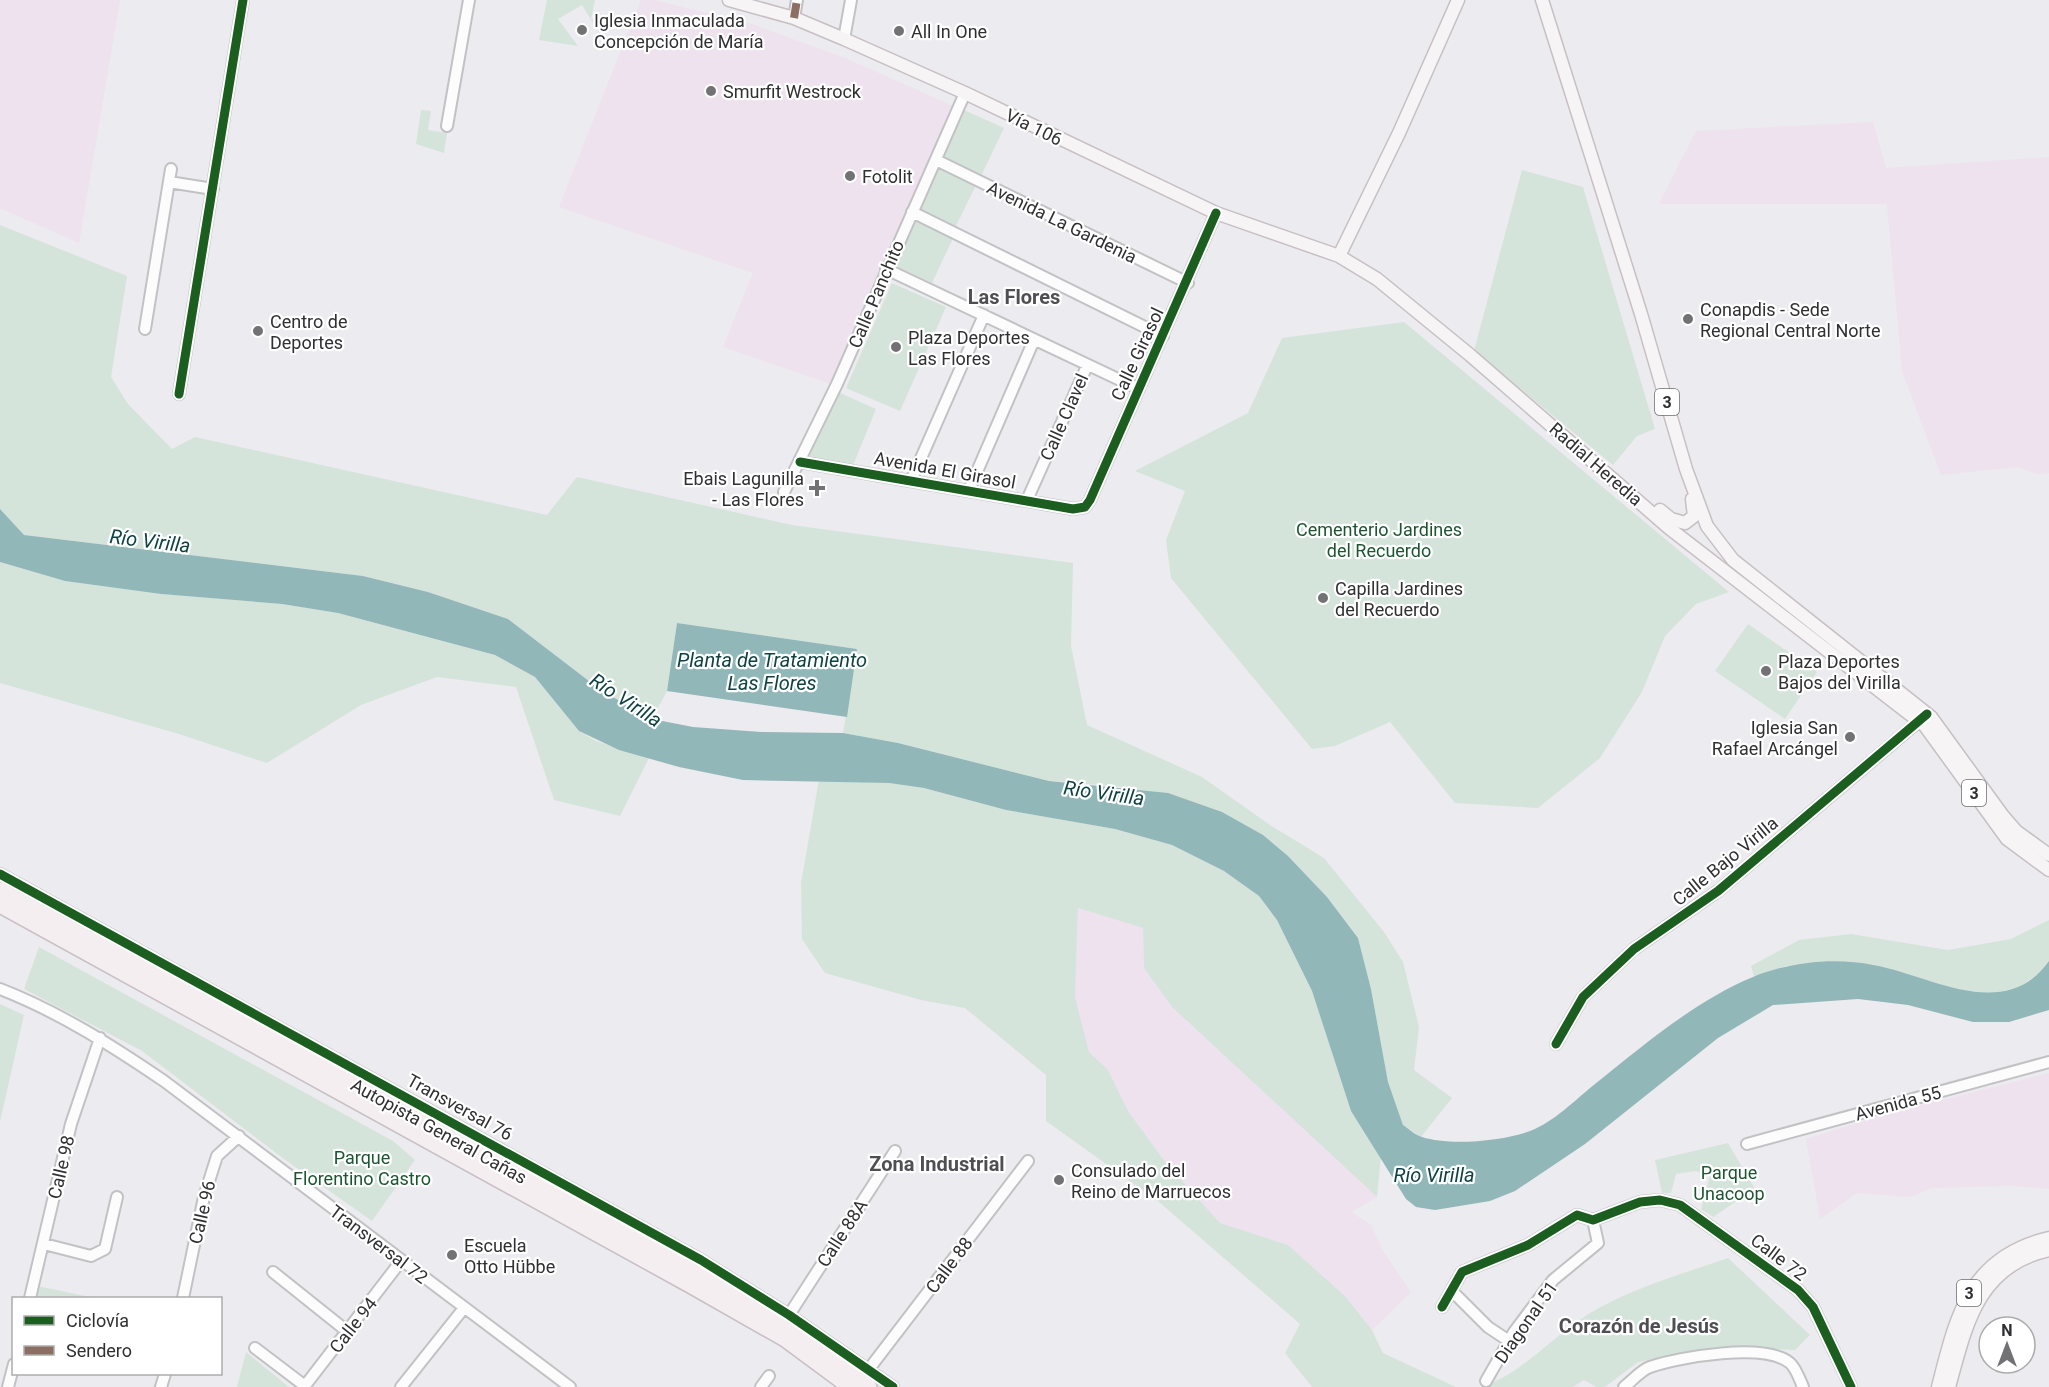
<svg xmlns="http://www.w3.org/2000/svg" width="2049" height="1387" viewBox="0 0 2049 1387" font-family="Roboto,sans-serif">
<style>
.industrial{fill:#ede2ed}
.green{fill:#d5e4db}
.water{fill:#92b7b8}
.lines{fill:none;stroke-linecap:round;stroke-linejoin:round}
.minor-casing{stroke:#c2c2c5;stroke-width:14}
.major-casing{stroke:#c7bfc3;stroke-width:15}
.highway-casing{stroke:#c7bfc3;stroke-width:18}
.minor{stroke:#fcfcfd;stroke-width:10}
.major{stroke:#f7f4f5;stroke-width:12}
.highway{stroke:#f4eef0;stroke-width:15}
.quiet{stroke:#8d6e63;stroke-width:8;stroke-dasharray:15 8;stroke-linecap:butt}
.cycleway-casing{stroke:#fff;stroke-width:13}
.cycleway{stroke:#1b5e20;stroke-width:9}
.poi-dot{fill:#727174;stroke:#fff;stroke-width:2}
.labels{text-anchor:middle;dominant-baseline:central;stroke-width:4.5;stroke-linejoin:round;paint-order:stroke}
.shield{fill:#fff;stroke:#6e6e70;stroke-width:1.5}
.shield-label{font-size:16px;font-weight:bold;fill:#303032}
.poi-label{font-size:18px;fill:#303032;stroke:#fff;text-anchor:start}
.street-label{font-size:18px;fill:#303032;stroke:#fff}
.park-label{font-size:18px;fill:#1b5631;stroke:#fff}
.neighbourhood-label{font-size:20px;font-weight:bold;fill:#4f4e53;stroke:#fff}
.water-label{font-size:20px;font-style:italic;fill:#0f4242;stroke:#fff}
</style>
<rect width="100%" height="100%" fill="#ecebef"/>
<path class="industrial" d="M0 0H120L79 243 0 208Z
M641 0H654L752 24 845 58 953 106 863 311 834 385 723 347 753 273 559 207Z
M1873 122 1886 168 2049 157V473L2037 474 2017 467 1941 475 1902 371 1887 204H1659L1696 131Z
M1078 908 1143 928 1144 968 1172 1007 1377 1197 1351 1212 1371 1225 1382 1249 1411 1292 1372 1330 1345 1296 1288 1245 1220 1223 1166 1163 1128 1111 1108 1071 1089 1052 1075 997Z
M2049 1073V1189L2011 1186 1931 1188 1911 1197 1857 1193 1820 1219 1806 1139 1879 1116Z"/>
<path class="green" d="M547 0H595L591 19 603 22 600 34 582 5 558 19 578 46 539 40Z
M421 110 431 111 428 130 447 133 444 153 416 144Z
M964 110 1004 128 981 176 941 157Z
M938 162 978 181 955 228 916 209Z
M1522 170 1583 187 1655 429 1637 436 1613 465 1474 351Z
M914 217 954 236 932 283 892 264Z
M0 225 127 276 111 377 128 404 172 449 195 437 547 515 577 477 792 525 1073 563 1071 646 1087 725 1202 777 1270 825 1324 858 1384 932 1403 962 1419 1027 1414 1070 1452 1098 1421 1137 1403 1125 1388 1082 1371 989 1358 938 1327 897 1288 856 1123 787 1049 781 898 743 843 733 857 649 677 623 667 691 652 719 602 691 508 619 428 592 363 576 23 535 0 509Z
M892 283 946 307 900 411 846 388Z
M1404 322 1729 592 1696 604 1665 636 1642 692 1600 758 1538 808 1455 803 1390 722 1335 746 1312 749 1171 578 1166 540 1185 491 1135 471 1248 413 1282 338Z
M838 392 876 409 852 468 811 459 810 454Z
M0 562 65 581 161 594 282 604 338 613 495 655 535 677 579 731 596 741 649 758 620 816 554 800 516 687 437 677 361 705 267 763 179 734 0 683Z
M1748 624 1817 672 1785 719 1715 671Z
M819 780 889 783 924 788 1006 810 1115 829 1172 845 1224 871 1259 896 1277 920 1312 991 1351 1111 1381 1156 1377 1197 1172 1007 1144 968 1143 928 1078 908 1075 997 1089 1052 1108 1070 1128 1111 1166 1163 1220 1223 1288 1245 1345 1296 1372 1330 1383 1353 1456 1387H1312L1285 1353 1300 1324 1159 1202 1046 1121V1075L965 1008 921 1000 825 973 802 939 801 883Z
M2049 920V961L2042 971 2021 986 2000 993 1972 992 1835 962 1786 966 1754 977 1751 966 1799 940 1851 934 1948 950 2011 939Z
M39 947 393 1141 415 1160 372 1221 284 1159 142 1051 24 989Z
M0 1004 24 1015 0 1122Z
M1728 1143 1755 1189 1713 1217 1701 1209 1710 1176 1695 1171 1676 1174 1671 1193H1662L1655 1160Z
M1728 1258 1810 1335 1795 1350 1717 1347 1638 1362 1605 1387H1596L1584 1380 1573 1387H1481C1527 1372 1557 1330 1599 1308 1639 1286 1685 1273 1728 1258Z
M37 1286 95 1298H35Z
M246 1352 289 1387H237Z"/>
<path class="water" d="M0 509 24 535 363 576 428 592 508 619 602 691 652 719 693 727 761 732 843 733 898 743 1049 781 1168 793 1222 812 1263 835 1288 856 1327 897 1358 938 1371 989 1388 1082 1403 1125C1409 1129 1415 1135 1422 1137 1449 1146 1503 1141 1530 1131 1554 1122 1575 1100 1595 1084 1644 1045 1695 1001 1753 977 1789 962 1835 957 1873 965 1931 975 2004 1024 2049 961V1010L2009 1022H1973L1908 1005 1858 999 1773 1005 1718 1038 1585 1144 1515 1191 1490 1201 1435 1210 1416 1207 1406 1199 1351 1111 1312 991 1277 920 1259 896 1224 871 1172 845 1115 829 1006 810 924 788 889 783 743 780 679 767 619 750 579 731 535 677 495 655 338 613 282 604 161 594 65 581 0 562Z
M677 623 857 649 847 717 667 691Z"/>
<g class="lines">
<defs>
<path id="minor" d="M794 18 797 0
M844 39 851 0
M447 126 469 0
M936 160 1188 283
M169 182 213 189
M912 212 1163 336
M886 269 1139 389
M145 329 171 169
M179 394 243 0
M800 462 1073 509 1085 507 1090 500 1216 213
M911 481 984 315
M969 490 1034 340
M784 492 837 384 965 93
M1027 500 1087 366
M0 874 701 1260 789 1315 893 1387
M0 989C59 1012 111 1045 164 1081L570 1387
M1556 1044 1583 997 1634 949 1718 891 1925 716
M1747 1144 2049 1062
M44 1244 91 1256 105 1249 117 1197
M273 1272 348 1332
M1453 1292 1488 1327 1509 1341
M30 1298 71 1124 100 1038
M183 1298 204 1197 217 1156 239 1136
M1442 1307 1462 1272 1528 1245 1577 1215 1593 1220 1640 1202 1660 1200 1680 1205 1798 1290 1813 1307 1851 1387
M789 1315 895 1151
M255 1348 305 1386
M869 1369 1028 1161
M1486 1381 1514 1332 1553 1280 1598 1243 1593 1220
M8 1387 14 1364
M161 1387 165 1374
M304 1387 401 1261
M401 1387 464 1308
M761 1387 769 1376
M1624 1387C1632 1381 1641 1370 1650 1367 1680 1357 1765 1342 1790 1363 1796 1368 1800 1380 1803 1387"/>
<path id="major" d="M729 0 794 18 844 39 965 93 1216 213 1339 256 1377 279 1470 355 1669 528 1925 726 2007 839 2049 870
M1542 0 1641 314 1686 469 1707 526 1733 560 1931 717 2003 816 2016 831 2049 855
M1339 256 1399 133 1458 0
M1660 510 1671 519 1685 523 1694 516 1692 499
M1938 1387C1956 1317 1968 1257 2049 1238
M1949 1387C1966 1326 1977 1266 2049 1250"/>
<path id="highway" d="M0 890 693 1270 792 1330 869 1387
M0 905 690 1285 785 1339 850 1387"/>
</defs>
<use href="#minor" class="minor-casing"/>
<use href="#major" class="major-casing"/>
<use href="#highway" class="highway-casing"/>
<use href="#minor" class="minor"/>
<use href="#major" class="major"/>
<use href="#highway" class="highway"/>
<path class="quiet" d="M794 18 797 0"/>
<defs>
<path id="cycleway" d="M179 394 243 0
M800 462 1073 509 1085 507 1090 500 1216 213
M0 874 701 1260 789 1315 893 1387
M1556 1044 1583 997 1634 949 1718 891 1927 714
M1442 1307 1462 1272 1528 1245 1577 1215 1593 1220 1640 1202 1660 1200 1680 1205 1798 1290 1813 1307 1851 1387"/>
</defs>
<use href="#cycleway" class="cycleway-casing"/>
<use href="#cycleway" class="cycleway"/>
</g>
<g class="poi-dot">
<circle cx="582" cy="30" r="6"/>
<circle cx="899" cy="31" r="6"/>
<circle cx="711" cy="91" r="6"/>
<circle cx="850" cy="176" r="6"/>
<circle cx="1688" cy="319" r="6"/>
<circle cx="258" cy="331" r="6"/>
<circle cx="896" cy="347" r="6"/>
<path d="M814 479h6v6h6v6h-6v6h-6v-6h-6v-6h6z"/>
<circle cx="1323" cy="598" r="6"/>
<circle cx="1766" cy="671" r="6"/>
<circle cx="1850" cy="737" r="6"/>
<circle cx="1059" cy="1180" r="6"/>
<circle cx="452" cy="1255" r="6"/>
</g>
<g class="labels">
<g class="shield">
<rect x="1655" y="389" width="24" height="26" rx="4.5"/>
<rect x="1962" y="780" width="24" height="26" rx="4.5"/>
<rect x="1957" y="1280" width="24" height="26" rx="4.5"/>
</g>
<g class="shield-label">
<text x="1667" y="402">3</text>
<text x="1974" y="793">3</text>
<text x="1969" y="1293">3</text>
</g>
<g class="poi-label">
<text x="594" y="20">Iglesia Inmaculada<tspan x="594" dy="21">Concepción de María</tspan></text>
<text x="911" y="31">All In One</text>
<text x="723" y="91">Smurfit Westrock</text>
<text x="862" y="176">Fotolit</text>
<text x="1700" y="309">Conapdis - Sede<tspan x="1700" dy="21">Regional Central Norte</tspan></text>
<text x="270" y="321">Centro de<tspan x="270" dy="21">Deportes</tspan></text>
<text x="908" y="337">Plaza Deportes<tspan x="908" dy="21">Las Flores</tspan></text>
<text x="804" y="478" text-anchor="end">Ebais Lagunilla<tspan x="804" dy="21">- Las Flores</tspan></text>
<text x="1335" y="588">Capilla Jardines<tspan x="1335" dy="21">del Recuerdo</tspan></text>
<text x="1778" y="661">Plaza Deportes<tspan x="1778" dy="21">Bajos del Virilla</tspan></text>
<text x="1838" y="727" text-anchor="end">Iglesia San<tspan x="1838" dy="21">Rafael Arcángel</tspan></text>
<text x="1071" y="1170">Consulado del<tspan x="1071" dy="21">Reino de Marruecos</tspan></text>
<text x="464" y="1245">Escuela<tspan x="464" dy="21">Otto Hübbe</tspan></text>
</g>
<g class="street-label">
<text transform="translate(1034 127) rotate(26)">Vía 106</text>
<text transform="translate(1062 222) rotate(26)">Avenida La Gardenia</text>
<text transform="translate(876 294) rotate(-67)">Calle Panchito</text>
<text transform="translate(1137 354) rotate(-65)">Calle Girasol</text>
<text transform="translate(1064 417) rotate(-66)">Calle Clavel</text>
<text transform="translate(1596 464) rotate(41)">Radial Heredia</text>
<text transform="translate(945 470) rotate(10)">Avenida El Girasol</text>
<text transform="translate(1725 861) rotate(-39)">Calle Bajo Virilla</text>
<text transform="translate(1898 1103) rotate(-15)">Avenida 55</text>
<text transform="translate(460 1107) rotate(29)">Transversal 76</text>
<text transform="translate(439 1131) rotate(29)">Autopista General Cañas</text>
<text transform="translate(61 1167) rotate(-77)">Calle 98</text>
<text transform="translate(202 1212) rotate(-77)">Calle 96</text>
<text transform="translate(842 1233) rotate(-57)">Calle 88A</text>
<text transform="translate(379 1244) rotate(37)">Transversal 72</text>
<text transform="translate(1779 1257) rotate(37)">Calle 72</text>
<text transform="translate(949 1265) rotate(-53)">Calle 88</text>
<text transform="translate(1526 1322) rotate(-55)">Diagonal 51</text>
<text transform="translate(353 1325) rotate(-52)">Calle 94</text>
</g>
<g class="park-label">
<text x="1379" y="529">Cementerio Jardines<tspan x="1379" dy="21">del Recuerdo</tspan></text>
<text x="362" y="1157">Parque<tspan x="362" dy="21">Florentino Castro</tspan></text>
<text x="1729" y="1172">Parque<tspan x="1729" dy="21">Unacoop</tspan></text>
</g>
<g class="neighbourhood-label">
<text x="1014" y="297">Las Flores</text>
<text x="937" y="1164">Zona Industrial</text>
<text x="1639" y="1326">Corazón de Jesús</text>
</g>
<g class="water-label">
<text transform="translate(150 541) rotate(7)">Río Virilla</text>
<text x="772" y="660">Planta de Tratamiento<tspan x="772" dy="23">Las Flores</tspan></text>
<text transform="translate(626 700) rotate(33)">Río Virilla</text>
<text transform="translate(1104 793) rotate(8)">Río Virilla</text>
<text x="1434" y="1175">Río Virilla</text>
</g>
</g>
<rect x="12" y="1297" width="210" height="78" fill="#ffffff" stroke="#acacad" stroke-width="1.5"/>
<rect x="24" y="1316" width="30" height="9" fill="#1b5e20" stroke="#acacad" stroke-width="1.5"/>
<text x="66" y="1327" font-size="18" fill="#303032">Ciclovía</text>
<rect x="24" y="1346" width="30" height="9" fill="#8d6e63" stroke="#acacad" stroke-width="1.5"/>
<text x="66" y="1357" font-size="18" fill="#303032">Sendero</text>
<g transform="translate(2007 1345)"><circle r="28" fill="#ffffff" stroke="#acacad" stroke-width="1.5"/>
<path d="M0-4.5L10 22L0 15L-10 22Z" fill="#727174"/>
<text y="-9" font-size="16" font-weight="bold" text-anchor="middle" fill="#303032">N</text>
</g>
</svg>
